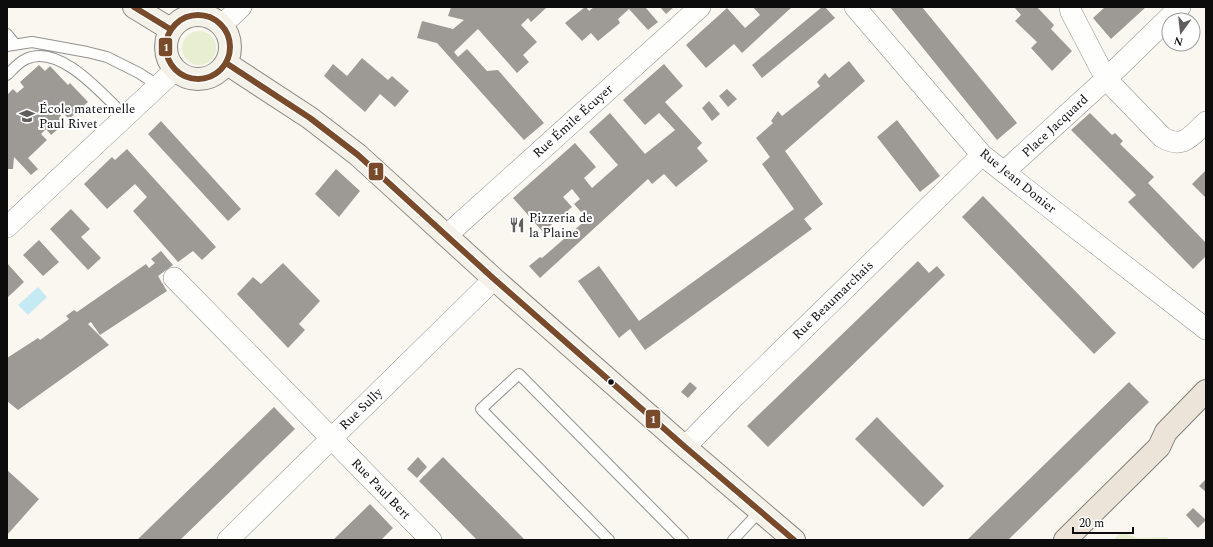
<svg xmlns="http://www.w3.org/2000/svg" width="1213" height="547" viewBox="0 0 1213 547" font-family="Spectral,serif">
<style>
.green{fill:#e7efd0}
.water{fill:#c6eaf4}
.building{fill:#9d9a96}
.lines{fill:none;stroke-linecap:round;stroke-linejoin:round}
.service-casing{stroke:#93928f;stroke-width:12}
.minor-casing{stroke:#93928f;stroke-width:22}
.secondary-casing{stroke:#8a8885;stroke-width:24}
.primary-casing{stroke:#807f7c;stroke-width:24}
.service{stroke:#fefefd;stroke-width:10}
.minor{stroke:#fefefd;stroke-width:21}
.secondary{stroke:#f4f1e8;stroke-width:22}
.primary{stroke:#ece4d8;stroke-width:22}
.bus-1-casing{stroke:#fff;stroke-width:9}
.bus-1{stroke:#7a4b2a;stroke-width:6}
.bus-dot{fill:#0c0c0c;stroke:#fff;stroke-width:1.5}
.labels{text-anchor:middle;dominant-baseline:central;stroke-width:4;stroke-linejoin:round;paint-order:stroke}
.poi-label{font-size:13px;fill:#0c0c0c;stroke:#fff;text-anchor:start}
.street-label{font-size:13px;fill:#0c0c0c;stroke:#fff}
.line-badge{stroke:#fff;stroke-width:1.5}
.badge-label{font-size:11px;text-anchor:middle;font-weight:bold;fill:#fff}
</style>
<rect width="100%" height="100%" fill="#faf7f0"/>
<path class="green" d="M182 48a17 17 0 1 1 34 0a17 17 0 1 1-34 0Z
M1121 532 1138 538 1167 537 1169 540H1113Z"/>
<path class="water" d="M38 287 47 297 28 315 18 305Z"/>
<path class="building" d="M451 7H545L546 8 531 22 528 18 521 25 537 42 523 55 529 62 517 73 478 29 454 52 458 57 467 49 487 71 498 70 544 123 524 140 437 43 417 38 422 21 453 29 464 20 448 16Z
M585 7H586L589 11 594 7H645L658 22 648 30 629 9 618 19 620 23 598 41 591 33 582 41 565 23Z
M660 7H674L666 14Z
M753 7H792L742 53 734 44 706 68 686 45 727 8 745 28 760 15Z
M822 7H825L835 18 762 78 752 65Z
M890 7H922L1017 123 997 140Z
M1014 7H1037L1054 25 1051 29 1072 51 1052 71 1031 48 1037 42 1015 21 1021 15Z
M1105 7H1146L1111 39 1093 18Z
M362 58 388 80 392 76 409 91 395 107 380 94 365 112 324 76 333 64 347 76Z
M849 61 865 81 785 151 823 204 804 219 812 229 645 350 630 329 619 338 578 281 599 266 639 321 794 209 762 164 770 157 756 138 773 123 771 121 778 111 782 116 820 86 817 82 825 73 829 78Z
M664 64 683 86 665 102 702 143 697 148 708 161 676 187 664 174 652 184 648 179 540 278 529 266 540 257 542 258 587 219 574 204 580 199 572 189 563 197 572 207 543 232 513 198 575 143 596 167 584 178 592 188 618 165 589 132 610 113 645 154 675 130 659 113 645 125 623 100Z
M39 65 45 71 50 66 68 85 70 83 88 102 69 119 63 113 59 118 64 124 51 135 46 129 41 134 47 140 28 158 38 169 31 175 14 157 13 169H7V95L13 89 17 93 24 87 20 82Z
M727 89 737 99 728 107 719 96Z
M709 101 720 114 712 121 702 108Z
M1090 113 1112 135 1115 133 1123 141 1120 144 1154 177 1148 183 1206 243V256L1193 269 1128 202 1136 195 1071 130Z
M897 120 940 176 920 192 877 137Z
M161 121 241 209 228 221 148 134Z
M127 149 216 247 202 260 193 251 178 262 133 211 147 197 135 184 107 209 84 184 112 157 115 160Z
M336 169 360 191 339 217 315 194Z
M1206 170V198L1192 184Z
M983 196 1116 333 1094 354 962 217Z
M71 209 90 229 81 237 101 258 88 270 50 229Z
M39 240 59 262 43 276 23 255Z
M161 251 173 265 158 276 167 291 100 335 91 322 88 324 109 345 18 410 7 401V358L38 338 40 340 69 319 66 316 74 310 77 312 146 264 149 268 155 263 151 259Z
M918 261 929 273 937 266 945 275 768 447 747 426Z
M7 263 24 282 7 298Z
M283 263 320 301 299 324 305 330 288 348 237 294 253 277 261 284Z
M690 382 697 388 688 398 681 392Z
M1129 382 1149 402 1008 540H967Z
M274 407 295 429 180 540H137Z
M877 417 944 486 923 507 855 439Z
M418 457 427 467 417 478 407 469Z
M443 457 525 540H477L419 481Z
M7 470 39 499 7 535Z
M1206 479V492L1199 486Z
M370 504 393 528 381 540H333Z
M1193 508 1206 520 1198 528 1186 515Z"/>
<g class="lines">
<defs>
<path id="service" d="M7 34 15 44
M7 46 32 42 87 52 107 57 139 73 159 86
M7 75C12 70 19 62 26 59 60 43 103 95 125 116
M609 540 481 409 519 374 683 540
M733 540 760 511"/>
<path id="minor" d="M855 7 982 155 1206 329
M1070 7 1071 12 1106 79 1162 137C1183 150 1191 136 1206 122
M222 25 241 7
M1004 172 1106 79 1180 7
M7 227 175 70
M447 235 700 7
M174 278 431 540
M685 447 732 399 982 155
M228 540 494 279"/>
<path id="secondary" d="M134 7 170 29
M166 47a32 32 0 1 1 64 0a32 32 0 1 1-64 0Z
M226 63 310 118 358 155 494 279 685 447 794 540"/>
<path id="primary" d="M1065 540 1159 447 1166 432 1206 391"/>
</defs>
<use href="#service" class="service-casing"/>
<use href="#minor" class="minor-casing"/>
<use href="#secondary" class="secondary-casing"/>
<use href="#primary" class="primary-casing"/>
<use href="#service" class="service"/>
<use href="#minor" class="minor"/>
<use href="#secondary" class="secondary"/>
<use href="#primary" class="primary"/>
<defs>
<path id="bus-1" d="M134 7 170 29
M166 47a32 32 0 1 1 64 0a32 32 0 1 1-64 0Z
M226 63 310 118 358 155 494 279 685 447 794 540"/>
</defs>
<use href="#bus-1" class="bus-1-casing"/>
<use href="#bus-1" class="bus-1"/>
</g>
<defs>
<symbol id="school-bare" viewBox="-9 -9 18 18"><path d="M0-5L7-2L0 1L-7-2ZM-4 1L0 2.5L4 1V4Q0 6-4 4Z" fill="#5f5e5c" stroke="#fff" stroke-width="2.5" paint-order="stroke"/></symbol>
<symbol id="restaurant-bare" viewBox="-9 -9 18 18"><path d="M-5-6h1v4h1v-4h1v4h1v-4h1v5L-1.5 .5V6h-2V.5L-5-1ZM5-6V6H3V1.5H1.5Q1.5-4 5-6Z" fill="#5f5e5c" stroke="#fff" stroke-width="2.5" paint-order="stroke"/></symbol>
</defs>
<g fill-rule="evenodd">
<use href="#school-bare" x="16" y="105" width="22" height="22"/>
<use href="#restaurant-bare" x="506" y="214" width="22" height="22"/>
</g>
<circle class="bus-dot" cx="611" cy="382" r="3.5"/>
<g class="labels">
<g class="poi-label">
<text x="39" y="109">École maternelle<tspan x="39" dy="15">Paul Rivet</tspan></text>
<text x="529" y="218">Pizzeria de<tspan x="529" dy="15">la Plaine</tspan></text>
</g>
<g class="street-label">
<text transform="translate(573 121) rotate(-42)">Rue Émile Écuyer</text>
<text transform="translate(1055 126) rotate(-43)">Place Jacquard</text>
<text transform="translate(1018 181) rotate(39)">Rue Jean Donier</text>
<text transform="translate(833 300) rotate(-44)">Rue Beaumarchais</text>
<text transform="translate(361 409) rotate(-44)">Rue Sully</text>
<text transform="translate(381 489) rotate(46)">Rue Paul Bert</text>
</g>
</g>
<g class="line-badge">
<rect x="158" y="37" width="15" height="20" rx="4" fill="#7a4b2a"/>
<rect x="368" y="162" width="16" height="19" rx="4" fill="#7a4b2a"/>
<rect x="645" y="409" width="16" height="20" rx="4" fill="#7a4b2a"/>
</g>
<g class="badge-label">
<text x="166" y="51">1</text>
<text x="376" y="175">1</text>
<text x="653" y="423">1</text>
</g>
<rect width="1213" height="547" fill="none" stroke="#0c0c0c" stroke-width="16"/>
<g transform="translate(1181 32) rotate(195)"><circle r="19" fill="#ffffff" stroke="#9e9e9e"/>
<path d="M0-3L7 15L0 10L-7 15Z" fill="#5f5e5c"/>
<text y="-6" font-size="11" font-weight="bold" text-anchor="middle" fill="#0c0c0c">N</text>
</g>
<path d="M1073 527v6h60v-6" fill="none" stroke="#0c0c0c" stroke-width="2"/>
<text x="1079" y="527" font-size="12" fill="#0c0c0c" stroke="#ffffff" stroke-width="3" paint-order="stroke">20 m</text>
</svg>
